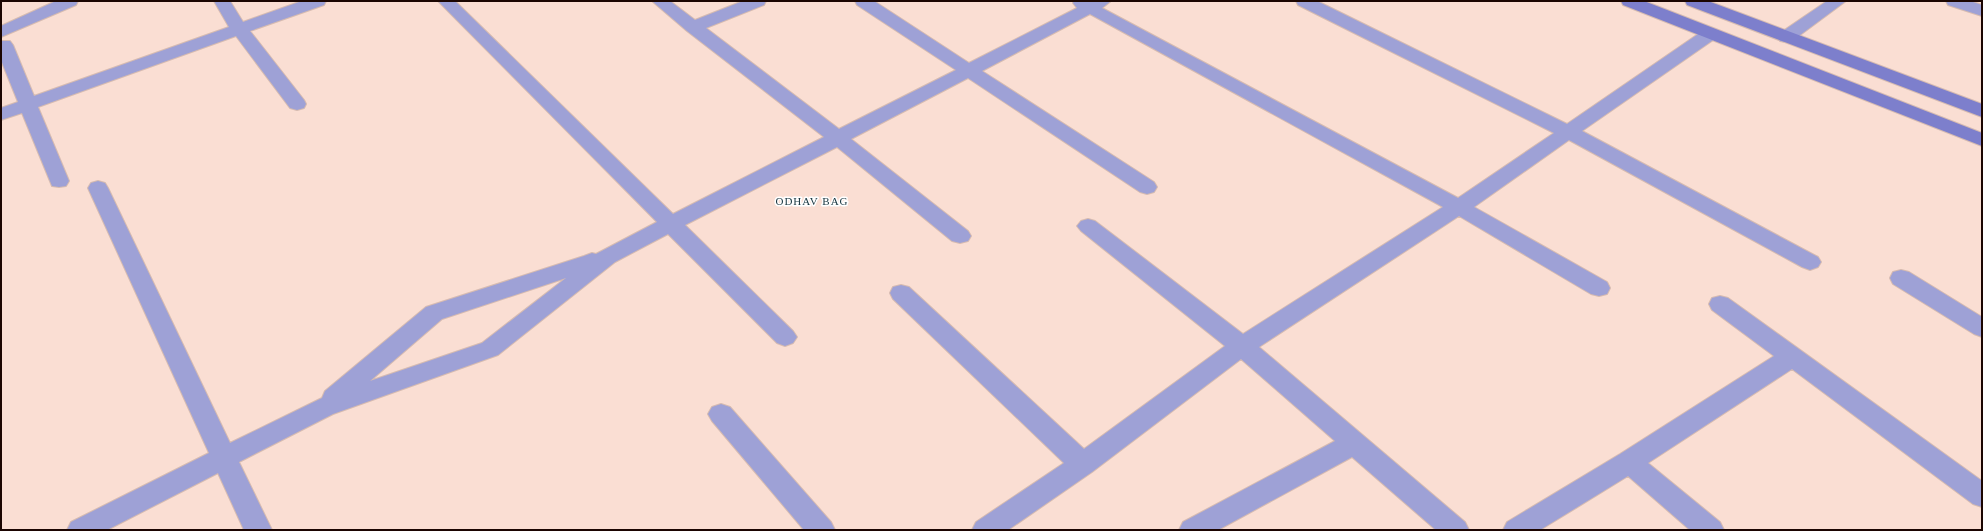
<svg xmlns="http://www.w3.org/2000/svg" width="1983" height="531" viewBox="0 0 1983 531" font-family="Georgia,serif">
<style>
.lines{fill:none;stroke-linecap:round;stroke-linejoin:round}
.street-casing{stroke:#d6bbb1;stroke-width:2}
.secondary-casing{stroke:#d6bbb1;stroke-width:2}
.street{fill:#9ea1d6;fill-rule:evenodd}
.secondary{fill:#7d7fcc;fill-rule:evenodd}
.labels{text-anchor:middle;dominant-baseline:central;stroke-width:3;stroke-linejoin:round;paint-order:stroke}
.neighbourhood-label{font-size:11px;letter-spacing:1px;fill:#16343e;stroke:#fff}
</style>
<rect width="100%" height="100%" fill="#faded3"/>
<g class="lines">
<defs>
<path id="street" d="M56 1H78L76 5 1 37V26Z
M214 1H230L243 22 302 1H326L324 5 250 31 304 100 306 104 304 108 297 110 290 108 236 36 38 107 69 181 66 186 59 187 52 186 22 113 1 120V108L18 102 1 60V41H10L13 45 34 96 229 27Z
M438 1H455L673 214 824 137 687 31 652 1H670L695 20 743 1H766L764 5 706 28 839 129 956 70 857 5 855 1H874L969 63 1077 8 1073 3 1074 1H1111L1102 8 1458 198 1554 133 1298 5 1296 1H1317L1567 124 1704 30 1710 29 1716 30 1719 34 1716 38 1582 131 1818 257 1821 262 1818 267 1810 270 1802 267 1569 140 1474 207 1607 282 1610 288 1607 294 1599 296 1591 294 1459 216 1259 347 1465 522 1469 530H1436L1352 457 1218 530H1179L1183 522 1335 441 1241 359 1092 472 1008 530H972L976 522 1064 463 893 299 890 293 893 287 901 285 909 287 1084 449 1225 346 1081 231 1077 226 1081 221 1088 219 1095 221 1243 334 1443 207 1090 14 982 71 1154 182 1157 187 1154 192 1147 194 1140 192 968 78 851 139 968 231 971 236 968 241 960 243 952 241 837 147 685 225 793 331 797 337 793 343 785 346 777 343 668 234 615 262 498 355 333 414 239 462 272 530H244L218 473 107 530H67L71 522 209 453 88 188 91 183 98 181 105 183 108 188 230 443 322 398 325 391 426 307 584 256 592 253 596 254 657 222ZM566 278 482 343 370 381 442 319Z
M1827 1H1846L1792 41 1786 42 1780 41 1777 37 1780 33Z
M1946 1H1970L1982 5V16L1948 5Z
M1901 270 1909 272 1982 317V337L1974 334 1893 284 1890 278 1893 272Z
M1720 296 1728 298 1982 481V507L1973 504 1792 369 1648 463 1720 522 1724 530H1690L1628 476 1540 530H1503L1507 522 1620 454 1774 356 1712 310 1709 304 1712 298Z
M721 404 730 407 831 522 835 530H804L712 421 708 414 712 407Z"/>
<path id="secondary" d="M1621 1H1644L1982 133V146L1623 5Z
M1685 1H1708L1982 104V117L1687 5Z"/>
</defs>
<use href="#street" class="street-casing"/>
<use href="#secondary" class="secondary-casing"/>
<use href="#street" class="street"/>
<use href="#secondary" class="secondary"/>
</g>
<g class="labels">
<g class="neighbourhood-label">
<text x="812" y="201">ODHAV BAG</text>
</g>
</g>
<rect width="1983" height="531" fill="none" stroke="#1b0501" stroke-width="4"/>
</svg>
